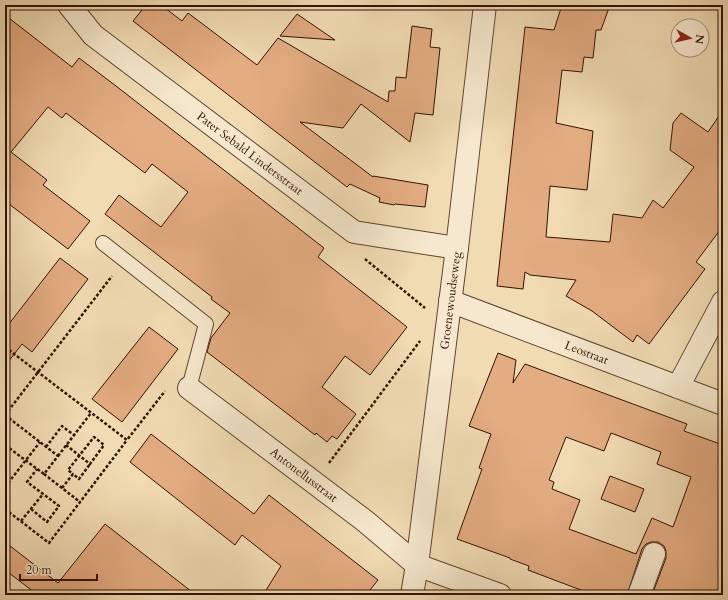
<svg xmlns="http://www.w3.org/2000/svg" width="728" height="600" viewBox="0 0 728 600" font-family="Cardo,serif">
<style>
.building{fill:#e4ac81;stroke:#311203;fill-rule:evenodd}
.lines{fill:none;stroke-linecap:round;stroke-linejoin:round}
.lane-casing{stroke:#61442f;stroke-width:16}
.street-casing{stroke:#61442f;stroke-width:24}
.path{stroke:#311203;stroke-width:2.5;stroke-dasharray:3 2;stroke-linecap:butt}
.lane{stroke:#f6e8ce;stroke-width:14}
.street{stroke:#f6e8ce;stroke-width:22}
.labels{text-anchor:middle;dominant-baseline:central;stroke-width:3.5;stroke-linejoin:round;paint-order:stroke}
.street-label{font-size:12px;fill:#311203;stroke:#f6e8ce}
</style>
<rect width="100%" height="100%" fill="#f1dbb3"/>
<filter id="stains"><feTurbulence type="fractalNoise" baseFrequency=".005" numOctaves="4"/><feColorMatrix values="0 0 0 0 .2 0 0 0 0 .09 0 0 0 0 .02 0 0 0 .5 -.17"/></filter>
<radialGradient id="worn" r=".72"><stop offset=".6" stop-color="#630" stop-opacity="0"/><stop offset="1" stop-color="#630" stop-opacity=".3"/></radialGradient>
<path class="building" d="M146 5H161L182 21 188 13 257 65 278 38 388 102 389 91H395L396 77 406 78 412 26 432 29 430 47 440 48 433 115 415 113 410 142 361 104 343 128 300 122 373 177V176L428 185 425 207 395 204 394 205 379 202 380 198 350 184 347 187 133 21Z
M562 5H610L601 30H596L593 58 584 57 582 72 562 70 556 123 593 131 587 190 550 186 546 237 610 242 613 214 642 218 653 200 663 208 694 167 670 150 673 123 681 113 708 132 723 110V226L696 262 705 269 649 344 637 335 633 342 592 311 566 296 576 280 530 275 525 272 523 289 497 286 525 27 554 30Z
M297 14 335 40 280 36Z
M5 15 72 67 79 58 116 86 324 248 318 257 407 327 370 375 345 356 322 387 356 414 337 439 332 436 327 442 316 433 315 435 207 352 211 338 230 313 211 299 212 297 105 214 119 195 161 227 188 192 152 164 145 173 66 113 62 118 48 107 11 152 47 180 43 185 90 221 68 249 5 201Z
M60 258 88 279 32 352 22 344 5 366V329Z
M149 327 178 349 122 422 92 399Z
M498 353 516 360 513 383 525 364 687 424 684 431 723 445V595H652L666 558V551L664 546 658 542H651L646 544 642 549 627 595H594L528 570 529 566 510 559V558L457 539 482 469 479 468 491 434 469 426ZM611 433 661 452 657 464 691 477 673 527 652 518 636 554 569 529 580 500 552 489 554 482 549 480 566 437 604 451Z
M151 434 254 514 269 495 378 580 366 595H263L281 566 242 535 235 545 130 462Z
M610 476 644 489 635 512 601 499Z
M105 524 196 595H38L5 570V542L58 583Z"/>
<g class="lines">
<defs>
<path id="lane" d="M103 243 206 324 189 388"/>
<g id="street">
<path id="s1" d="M69 5 93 35 354 232 457 248"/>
<path id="s2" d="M450 301 723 404"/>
<path d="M678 387 723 302"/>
<path id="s3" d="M189 388 365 521 417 565 500 595"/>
<path id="s4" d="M412 595 417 565 457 248 485 5"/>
<path d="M639 595 654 554"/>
</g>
</defs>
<use href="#lane" class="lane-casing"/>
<use href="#street" class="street-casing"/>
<path class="path" d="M365 259 425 308
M5 347 127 440 165 391
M5 415 112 276
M5 415 58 456 44 474 5 445
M66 445 90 464 104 445 94 437 68 470 73 474
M46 447 62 426 74 435
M58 456 91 413
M329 463 420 341
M44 474 80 502
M5 487 40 442
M62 488 73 474 79 479 90 464
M5 509 49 543 127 440
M31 509 47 522 59 506 27 482 37 469
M21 521 43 494"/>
<use href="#lane" class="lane"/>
<use href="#street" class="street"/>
</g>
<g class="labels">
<g class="street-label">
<text stroke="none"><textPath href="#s1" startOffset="235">Pater Sebald Lindersstraat</textPath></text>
<text stroke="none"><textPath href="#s4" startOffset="297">Groenewoudseweg</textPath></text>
<text stroke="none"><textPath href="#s2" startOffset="146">Leostraat</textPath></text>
<text stroke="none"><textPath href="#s3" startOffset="144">Antonellusstraat</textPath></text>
</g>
</g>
<rect width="728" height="600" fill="none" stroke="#f1dbb3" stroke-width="20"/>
<rect x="6" y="6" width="716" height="588" fill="none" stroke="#311203" stroke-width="2"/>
<rect x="10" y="10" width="708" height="580" fill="none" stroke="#311203"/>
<g transform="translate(690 38) rotate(98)"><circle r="19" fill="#f6e8ce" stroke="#a7927d"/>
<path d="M0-3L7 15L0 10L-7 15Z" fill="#8f2418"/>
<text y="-6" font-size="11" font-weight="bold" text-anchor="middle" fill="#311203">N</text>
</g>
<path d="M20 574v6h77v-6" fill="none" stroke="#311203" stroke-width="2"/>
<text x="26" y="574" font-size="12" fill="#311203" stroke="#f6e8ce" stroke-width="3" paint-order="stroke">20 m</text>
<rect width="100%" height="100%" filter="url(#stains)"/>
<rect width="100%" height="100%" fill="url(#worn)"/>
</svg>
